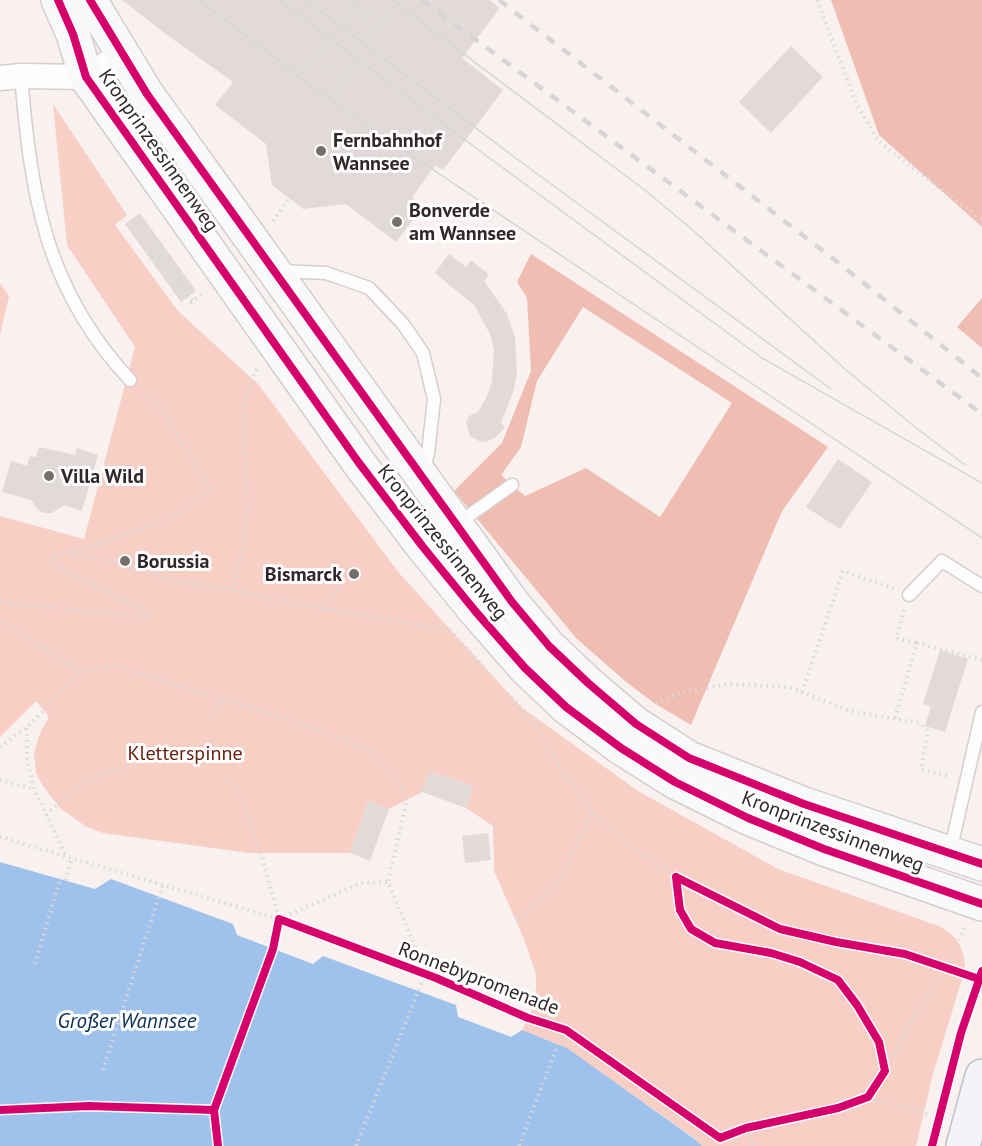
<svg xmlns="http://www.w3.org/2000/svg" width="982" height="1146" viewBox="0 0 982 1146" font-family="'PT Sans',sans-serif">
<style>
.green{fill:#f8cfc5}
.forest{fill:#efbdb1;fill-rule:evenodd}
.water{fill:#9fc2ec}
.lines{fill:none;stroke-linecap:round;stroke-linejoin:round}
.ferry{stroke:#0b3057;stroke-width:1.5;stroke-dasharray:8 6;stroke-linecap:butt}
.building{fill:#e1dad8}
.service-casing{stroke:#d5cecc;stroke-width:15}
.minor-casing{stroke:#d5cecc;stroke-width:27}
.secondary-casing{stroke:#d5cecc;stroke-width:36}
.primary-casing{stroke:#c0c1c5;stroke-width:36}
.path{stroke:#dad8d8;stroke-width:4;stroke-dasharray:1.5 4.5;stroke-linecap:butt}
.service{stroke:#fefdfd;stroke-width:12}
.minor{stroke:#fefdfd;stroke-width:24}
.secondary{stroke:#f8f9fa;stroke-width:33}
.primary{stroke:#f3f4f8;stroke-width:33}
.tram{stroke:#d7d5d5;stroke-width:1.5}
.rail{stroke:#d7d5d5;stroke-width:4.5;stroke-dasharray:10 10;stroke-linecap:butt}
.cycleway-casing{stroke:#fff;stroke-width:11}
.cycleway{stroke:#d6006c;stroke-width:8}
.poi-dot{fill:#766e6c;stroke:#fff;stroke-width:2}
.labels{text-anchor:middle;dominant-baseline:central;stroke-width:6;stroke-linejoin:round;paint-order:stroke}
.poi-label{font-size:20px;font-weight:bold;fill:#2f2826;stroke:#fff;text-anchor:start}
.street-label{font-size:20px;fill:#2f2826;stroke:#fff}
.park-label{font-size:20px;fill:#69200e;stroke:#fff}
.water-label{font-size:21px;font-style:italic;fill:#0b3057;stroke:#fff}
</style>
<rect width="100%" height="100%" fill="#f9f1ef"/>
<path class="green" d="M53 104 127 215 115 225 178 311 258 384 399 573 521 707 638 791 778 869 936 925C956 933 965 948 965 969L933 1074 916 1146H702L696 1139 563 1046 522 1030 536 1002V974L524 939 494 871 493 826 466 808 473 786 430 771 422 792 389 809 368 801 350 853H249L103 833 85 826 60 808 43 786 36 773 34 753 40 733 49 717 36 701 0 737V516L84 539 135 347 67 245Z
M0 283 9 296 0 335Z
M593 702 925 860V863L919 866 734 799Z"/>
<path class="forest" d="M831 0H982V227L879 135Z
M531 254 828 447 782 511 691 725 654 703 625 681 576 638 454 491 502 443 531 371 527 298 517 282ZM583 307 732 403 660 517 586 468 525 496 501 475 521 447 537 381Z
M982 298V348L957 327Z"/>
<path class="water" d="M0 862 95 889 111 879 233 924 237 935 313 964 323 956 456 1005 458 1017 511 1037 522 1030 567 1048 696 1140 702 1146H0Z"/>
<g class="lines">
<path class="ferry" d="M0 1110 89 1106 214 1110 218 1146"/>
</g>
<path class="building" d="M122 0H489L500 8 462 58 503 90 443 170 435 165 412 198 423 207 396 242 346 204 303 209 272 185 266 144 215 105 233 82 171 38Z
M791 46 823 77 771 133 739 102Z
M140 213 196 291 181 302 125 224Z
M449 254 466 267 471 260 489 275 484 281 507 314 515 337 517 370 514 390 501 423 505 427 495 438 485 442 479 441 470 436 466 423 469 416 478 412 486 398 492 382 494 350 490 334 474 305 435 273Z
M39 447 75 455 77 448 98 455 82 511 64 505 52 513H44L39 511 31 500 2 492 11 461 27 466 30 456 36 457Z
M838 459 872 482 840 529 806 507Z
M940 650 968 659 945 732 925 726 931 706 923 704Z
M430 771 473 786 466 808 422 792Z
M368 801 389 809 370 861 350 853Z
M488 833 491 860 465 863 462 836Z"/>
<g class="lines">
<defs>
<path id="service" d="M21 76C31 195 45 289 130 380
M278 271 326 273 369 288 403 324 423 353 434 399 428 453 424 470
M457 524 512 485
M909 595 942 561 982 586
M950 852 982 712"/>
<path id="minor" d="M0 78 21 76 86 77 121 54"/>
<path id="secondary" d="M58 0 73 34 86 77 359 463 423 547 476 612 525 668 566 707 621 748 675 782 748 818 824 849 982 904
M90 0 147 94 512 602 549 646 588 683 636 724 689 758 804 804 982 864"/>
<path id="primary" d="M963 1146 982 1076"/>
</defs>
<use href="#service" class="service-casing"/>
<use href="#minor" class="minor-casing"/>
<use href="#secondary" class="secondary-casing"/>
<use href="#primary" class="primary-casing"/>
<path class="path" d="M817 0 856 103 879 142 982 220
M353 4 370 18
M341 21 356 0
M367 41 394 6
M313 59 330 71
M302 73 327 40
M333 95 357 63
M273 221 289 198
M154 245 193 300
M152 248 191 302 205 292
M70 554 107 561 180 582 233 589 270 599 451 630
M233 589C240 562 246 536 247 508 250 458 232 413 258 367
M0 602 149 618 150 612 52 565 55 555 91 547 163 521 180 513 210 490 165 414 142 391
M324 609 340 583
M904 610 896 638 917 643
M0 620 81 672
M450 630 488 672
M802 692 843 571 894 589
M507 693 535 723 560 769 592 812 632 847 676 877 780 929 836 942 905 954 979 979
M656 704 681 692 729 684 789 687 850 711 919 723 928 731 921 769 951 777
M209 717 223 701
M895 718 917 643 982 660
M27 728V758L34 789 66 856
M0 747 27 727 81 672 114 666 285 718 368 749 394 775 407 800 388 882 418 954 435 977
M0 780 34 789
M46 815C76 785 91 774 134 765
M0 837 279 919 436 978 528 1018 566 1030 720 1138 746 1128 838 1108 868 1097 885 1071 916 1014 946 968 964 928
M676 878 680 910 691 929 715 943 771 953 800 962 838 980 857 1005 879 1042 885 1069
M65 880 72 858
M279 919 361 883 388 882
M516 920 560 881 592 812
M35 964 60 879
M103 1070 163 884
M868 1097 929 1115
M214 1110 273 949 279 919 261 853 238 791 223 774
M746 1128 754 1146
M356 1146 425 974
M519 1146 558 1044 566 1030"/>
<use href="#service" class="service"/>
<use href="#minor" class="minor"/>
<use href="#secondary" class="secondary"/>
<use href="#primary" class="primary"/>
<path class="tram" d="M199 0 313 87 377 132 982 538
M280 0 454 132 762 358 982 483
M306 0 521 162 831 389
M392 0 646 191 695 232 846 370 915 427 965 465"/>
<path class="rail" d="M422 0 982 414
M499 0 840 264 982 378"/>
<defs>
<path id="cycleway" d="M58 0 73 34 86 77 359 463 423 547 476 612 525 668 566 707 621 748 675 782 748 818 824 849 982 904
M90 0 147 94 512 602 549 646 588 683 636 724 689 758 804 804 982 864
M676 877 780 929 836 942 905 954 979 979
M0 1110 89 1106 214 1110
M218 1146 214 1110 273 949 279 919 436 978 528 1018 566 1030 720 1138 746 1128 838 1108 868 1097 885 1071 879 1042 857 1005 838 980 800 962 771 953 715 943 691 929 680 910 676 877
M932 1146 961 1033 982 971"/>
</defs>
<use href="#cycleway" class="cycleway-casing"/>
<use href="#cycleway" class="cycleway"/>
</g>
<g class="poi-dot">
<circle cx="321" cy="151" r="6"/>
<circle cx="397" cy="222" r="6"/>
<circle cx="49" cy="476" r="6"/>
<circle cx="125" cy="561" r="6"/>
<circle cx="354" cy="574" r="6"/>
</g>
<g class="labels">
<g class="poi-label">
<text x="333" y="140">Fernbahnhof<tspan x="333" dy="23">Wannsee</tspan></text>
<text x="409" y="210">Bonverde<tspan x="409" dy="23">am Wannsee</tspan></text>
<text x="61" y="476">Villa Wild</text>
<text x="137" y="561">Borussia</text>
<text x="342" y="574" text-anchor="end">Bismarck</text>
</g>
<g class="street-label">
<text transform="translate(159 150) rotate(55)">Kronprinzessinnenweg</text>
<text transform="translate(443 542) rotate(51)">Kronprinzessinnenweg</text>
<text transform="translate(833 831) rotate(21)">Kronprinzessinnenweg</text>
<text transform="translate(479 978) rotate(21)">Ronnebypromenade</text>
</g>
<g class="park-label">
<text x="185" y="753">Kletterspinne</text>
</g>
<g class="water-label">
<text x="127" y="1020">Großer Wannsee</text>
</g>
</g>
</svg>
